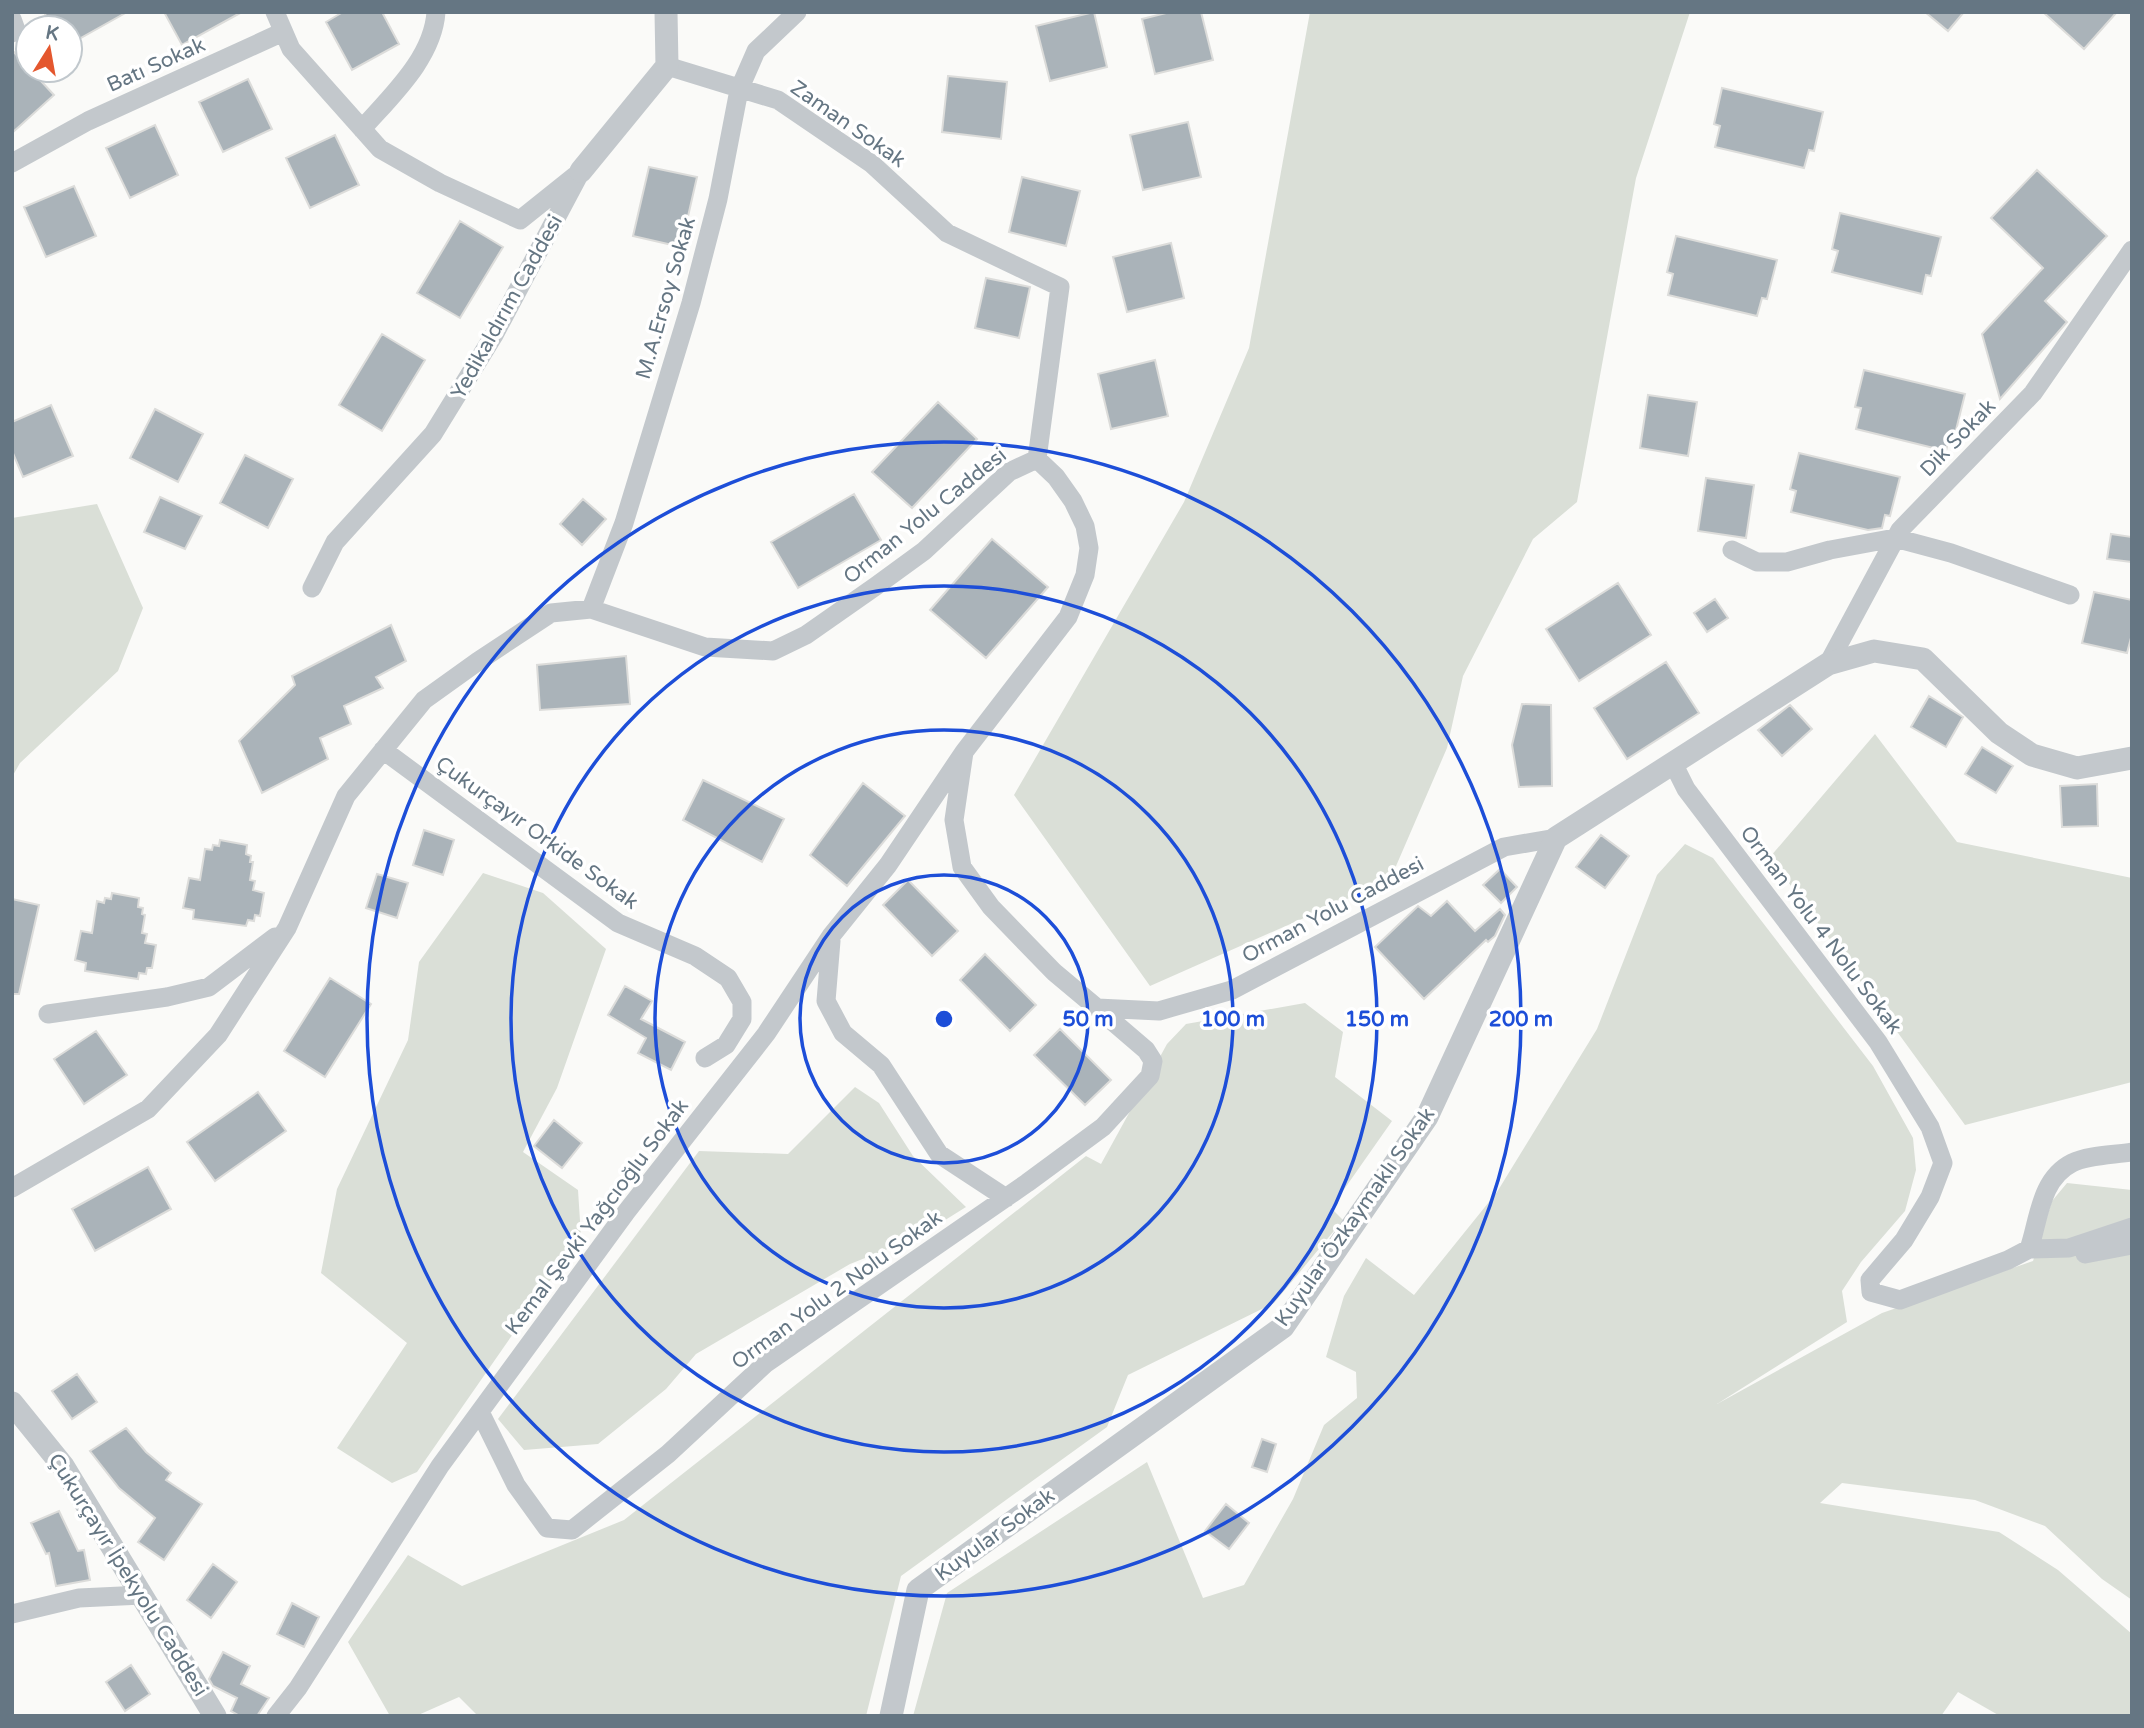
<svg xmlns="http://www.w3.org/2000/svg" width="2144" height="1728" viewBox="0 0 2144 1728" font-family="'Varela Round',sans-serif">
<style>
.green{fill:#dadfd7}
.building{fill:#aab3b9;stroke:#dcdcda;stroke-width:2}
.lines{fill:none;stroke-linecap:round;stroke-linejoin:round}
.minor{stroke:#c3c8cc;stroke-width:19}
.tertiary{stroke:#c3c8cc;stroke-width:23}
.ring{fill:none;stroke:#1d4ed8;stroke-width:3.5}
.labels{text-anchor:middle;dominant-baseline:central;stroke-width:7;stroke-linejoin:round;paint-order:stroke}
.street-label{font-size:21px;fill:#657683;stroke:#fff}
.centre{fill:#1d4ed8;stroke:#fff;stroke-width:3.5}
.ring-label{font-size:21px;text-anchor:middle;font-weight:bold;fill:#1d4ed8;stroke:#fff;stroke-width:7;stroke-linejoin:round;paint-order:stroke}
</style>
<rect width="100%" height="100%" fill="#fafaf8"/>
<path class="green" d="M1310 12H1690L1636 178 1577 502 1533 539 1463 676 1447 748 1390 880 1150 986 1014 795 1184 502 1249 348Z
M97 504 143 608 118 671 20 763 12 777V518Z
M1875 734 1957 842 2132 878V1082L1965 1125 1770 857Z
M1685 844 1713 858 1873 1066 1913 1138 1916 1170 1905 1211 1861 1262 1842 1291 1847 1322 1717 1404 1882 1313 2033 1261 2052 1201 2067 1183 2132 1190V1600L2102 1579 2045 1526 1975 1500 1842 1483 1820 1503 1999 1532 2058 1570 2132 1634V1716H2000L1958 1692 1941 1716H913L947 1593 1147 1462 1203 1598 1244 1585 1293 1499 1324 1425 1357 1398 1356 1372 1326 1357 1344 1296 1366 1258 1414 1295 1497 1192 1597 1029 1657 875Z
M483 873 543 893 606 949 557 1088 523 1152 578 1190 581 1236 417 1472 392 1483 337 1448 407 1343 321 1273 337 1189 408 1040 419 962Z
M1305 1003 1343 1032 1335 1077 1392 1121 1331 1208 1343 1220 1274 1303 1128 1375 1107 1427 901 1576 866 1716H478L459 1697 416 1716H390L348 1642 408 1555 462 1586 624 1520 1086 1156 1101 1164 1167 1044 1186 1024Z
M855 1087 879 1103 913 1156 966 1207 918 1237 850 1264 696 1354 666 1389 598 1444 524 1450 498 1419 699 1151 788 1154Z"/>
<path class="building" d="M44 12H127L70 44V28H52Z
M164 12H242L182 45Z
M343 12H382L399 44 352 70 326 22Z
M1094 12 1107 67 1050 81 1036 26Z
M1170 12H1201L1213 60 1155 74 1142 19Z
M1925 12H1964L1948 31Z
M2043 12H2117L2084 49Z
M12 50 54 95 12 133Z
M948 76 1007 82 1001 139 942 132Z
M248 79 272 129 223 152 199 102Z
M1722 88 1823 112 1814 151 1809 150 1804 168 1715 147 1720 126 1714 124Z
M1188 122 1201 177 1143 190 1130 135Z
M155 125 178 175 130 198 106 148Z
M335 135 359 185 310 208 286 158Z
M649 167 697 177 681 247 633 236Z
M2037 170 2107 236 2045 301 2067 322 2000 399 1982 334 2043 268 1991 218Z
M1022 177 1080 191 1066 246 1009 232Z
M74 186 96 236 46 257 24 207Z
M1840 213 1941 237 1931 276 1926 275 1922 294 1832 272 1838 251 1832 249Z
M460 221 503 247 460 318 417 293Z
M1676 236 1777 260 1767 299 1762 298 1757 316 1668 295 1673 274 1667 272Z
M1171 243 1184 298 1127 312 1113 257Z
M986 278 1030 287 1019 338 975 328Z
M382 334 425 360 382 431 339 405Z
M1155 360 1168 416 1111 429 1098 374Z
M1864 370 1965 394 1955 434 1950 433 1946 451 1856 429 1861 408 1855 407Z
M1648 395 1697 402 1688 456 1640 448Z
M938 402 977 439 912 508 872 472Z
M51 405 73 456 23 477 12 451V422Z
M155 409 203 434 178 482 130 458Z
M1799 453 1900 477 1890 516 1885 515 1882 528 1868 530 1791 512 1796 491 1790 489Z
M245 455 293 479 268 528 220 503Z
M1706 478 1754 485 1746 538 1698 531Z
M854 494 881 540 798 588 771 542Z
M160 497 202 516 185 549 144 532Z
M583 499 606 519 582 545 560 524Z
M2111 534 2132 537V562L2107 559Z
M992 539 1048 587 986 658 930 610Z
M1618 583 1651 635 1579 681 1546 629Z
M2094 592 2132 600V634L2127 653 2082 643Z
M1715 599 1728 618 1707 632 1694 613Z
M391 625 406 661 376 677 383 688 344 706 351 724 320 738 328 759 262 793 239 741 295 685 292 676Z
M626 656 630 704 540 710 537 665Z
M1666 662 1699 713 1627 759 1594 708Z
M1929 696 1963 717 1946 747 1911 727Z
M1522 704 1551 705 1552 786 1519 787 1512 745Z
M1790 705 1812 729 1782 756 1758 730Z
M1982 747 2013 766 1996 793 1965 774Z
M703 780 784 819 762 862 683 820Z
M863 783 905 816 847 886 810 855Z
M2097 784 2098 826 2062 827 2060 786Z
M424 830 454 840 443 875 413 865Z
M1601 835 1629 856 1605 888 1576 867Z
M220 840 247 845 246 854 251 856 250 862H253L250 880 255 881 253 890 264 893 260 916 255 915 254 921 248 920 246 926 193 919 194 910 183 908 189 878 200 880 205 849 212 850 213 845 219 846Z
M1500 869 1517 887 1501 903 1483 885Z
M377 874 408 883 397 918 366 908Z
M908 880 958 931 932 956 883 905Z
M112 893 139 898 138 907 143 908 142 914 145 915 142 933 147 934 145 943 156 945 152 968H147L146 974 139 973 138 979 85 971 86 963 75 960 81 931 92 933 97 901 104 903 105 898 111 899Z
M12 899 39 905 19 994H12Z
M1447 901 1475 931 1500 909 1505 915 1495 936 1488 942 1486 940 1424 999 1375 947 1418 906 1431 916Z
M985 954 1036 1005 1010 1031 960 980Z
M330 978 371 1004 325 1077 284 1051Z
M625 986 652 1001 641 1019 685 1042 671 1070 638 1053 646 1038 608 1015Z
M1060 1029 1111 1080 1085 1105 1034 1055Z
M96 1031 127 1075 84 1104 54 1059Z
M258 1092 286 1131 215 1181 187 1142Z
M554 1120 582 1143 562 1168 534 1146Z
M148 1167 171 1209 95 1251 72 1209Z
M77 1374 97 1402 72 1419 52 1391Z
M126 1428 146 1452 171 1473 166 1480 202 1504 164 1560 138 1542 155 1518 119 1488 90 1451Z
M1262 1439 1276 1444 1267 1472 1252 1467Z
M1226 1504 1249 1523 1229 1549 1205 1531Z
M59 1511 78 1551 84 1550 90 1580 56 1586 49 1553 46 1554 31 1523Z
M213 1564 237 1582 211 1618 187 1600Z
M292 1603 319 1617 304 1647 277 1634Z
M223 1652 250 1666 241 1684 269 1698 257 1716H240L231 1711 237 1698 213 1686 209 1679Z
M131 1665 150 1694 125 1711 106 1682Z"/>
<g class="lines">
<path class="minor" d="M275 12 291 49 380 149 440 183 520 220 575 176
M12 19 16 30 12 33
M667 66 778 100 872 164 947 233 1060 287 1037 459
M362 129C391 96 433 58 436 12
M12 163 88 121 283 32
M1037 459 1056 477 1073 501 1085 526 1089 548 1085 575 1068 617 964 752 954 820 962 867 991 907 1054 972 1097 1008 1159 1011 1232 990 1504 847 1556 838
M1732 550 1757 562H1787L1830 550 1895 538 1951 553 2070 595
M312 588 335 542 433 434 494 335 581 171
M591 609 624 523 691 303 718 199 739 90 756 51 797 12
M1828 664 1900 530 2033 393 2132 250
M383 750 618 923 695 956 728 978 742 1002V1019L726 1045 705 1058
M1673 763 1686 789 1878 1042 1930 1127 1943 1163 1930 1197 1904 1240 1870 1280 1871 1292 1900 1300 2008 1260 2029 1249 2069 1248 2132 1227
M831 941 826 1001 843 1033 881 1065 939 1154 1006 1198
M48 1014 167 997 209 987 275 937
M12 1188 148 1109 218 1035 287 928 346 796 424 700 477 662 551 613 591 609 705 647 773 651 806 635 876 586 924 551 1009 472 1037 459
M2029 1249C2039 1220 2040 1179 2072 1163 2088 1155 2114 1155 2132 1152
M2085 1254 2132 1245
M480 1412 516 1485 547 1528 572 1530 668 1454 765 1364 1027 1183 1103 1127 1150 1076 1153 1061 1146 1050 1097 1008
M12 1614 79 1598 142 1595
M276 1716 298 1688 440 1466 627 1211 766 1034 831 936 888 865 964 752"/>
<path class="tertiary" d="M581 171 667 66 666 12
M12 1403 63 1466 215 1716
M891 1716 918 1590 1283 1327 1427 1117 1556 838 1828 664 1874 651 1923 659 1999 733 2032 755 2077 768 2132 758"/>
</g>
<g class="ring">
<circle cx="944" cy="1019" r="144"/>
<circle cx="944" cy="1019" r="289"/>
<circle cx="944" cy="1019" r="433"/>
<circle cx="944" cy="1019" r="577"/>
</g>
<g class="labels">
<g class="street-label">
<text transform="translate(156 65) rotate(-24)">Batı Sokak</text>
<text transform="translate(848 124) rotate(35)">Zaman Sokak</text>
<text transform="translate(666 298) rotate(-74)">M.A.Ersoy Sokak</text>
<text transform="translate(507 307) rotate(-61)">Yedikaldırım Caddesi</text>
<text transform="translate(1958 438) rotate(-46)">Dik Sokak</text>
<text transform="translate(925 516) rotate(-39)">Orman Yolu Caddesi</text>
<text transform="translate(537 833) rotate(36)">Çukurçayır Orkide Sokak</text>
<text transform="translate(1333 910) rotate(-28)">Orman Yolu Caddesi</text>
<text transform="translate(1821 930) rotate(53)">Orman Yolu 4 Nolu Sokak</text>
<text transform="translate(597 1217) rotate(-53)">Kemal Şevki Yağcıoğlu Sokak</text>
<text transform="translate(1355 1217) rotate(-55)">Kuyular Özkaymaklı Sokak</text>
<text transform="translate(837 1290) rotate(-36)">Orman Yolu 2 Nolu Sokak</text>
<text transform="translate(995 1535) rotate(-36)">Kuyular Sokak</text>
<text transform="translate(128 1575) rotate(58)">Çukurçayır İpekyolu Caddesi</text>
</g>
</g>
<circle cx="944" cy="1019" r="10" class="centre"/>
<g class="ring-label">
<text x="1088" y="1026">50 m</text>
<text x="1233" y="1026">100 m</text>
<text x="1377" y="1026">150 m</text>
<text x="1521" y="1026">200 m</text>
</g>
<rect width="2144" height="1728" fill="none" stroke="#657683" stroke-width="28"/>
<g transform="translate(49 49) rotate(11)"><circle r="33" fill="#ffffff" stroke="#c1c8cd" stroke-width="2"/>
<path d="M0-5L12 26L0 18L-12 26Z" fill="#e4572e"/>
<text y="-10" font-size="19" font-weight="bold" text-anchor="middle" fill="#657683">K</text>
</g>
</svg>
